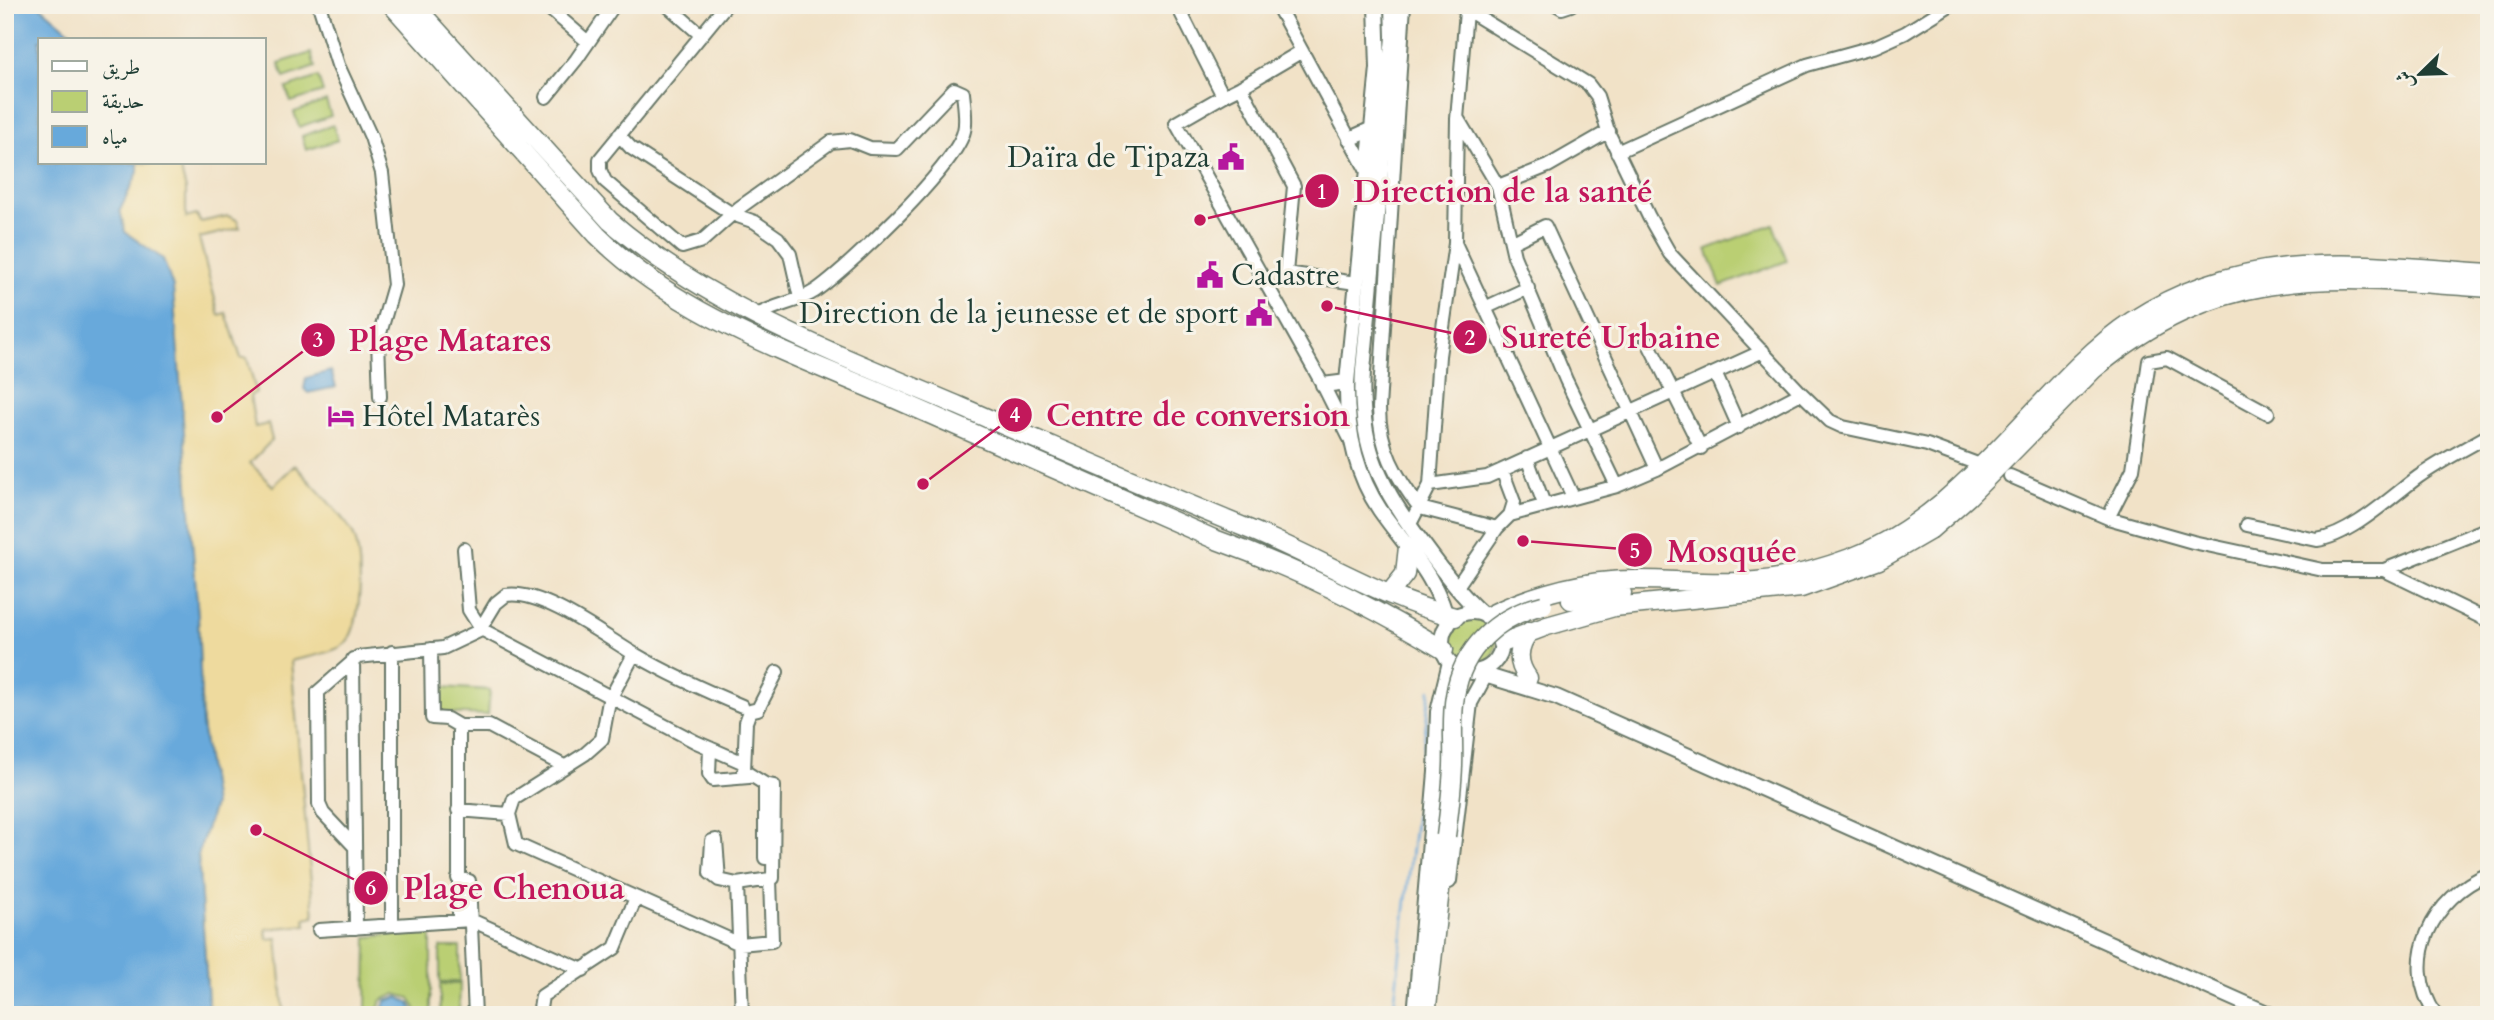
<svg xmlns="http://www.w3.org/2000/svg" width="2494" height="1020" viewBox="0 0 2494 1020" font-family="Cardo,Amiri,serif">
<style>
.green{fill:#bacf73;stroke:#6c8654;stroke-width:2}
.sand{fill:#eeda9e;stroke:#868c69;stroke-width:2}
.water{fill:#67a9db;stroke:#437388;stroke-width:2}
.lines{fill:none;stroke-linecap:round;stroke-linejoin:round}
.stream{stroke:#67a9db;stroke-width:2.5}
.minor-casing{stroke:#687767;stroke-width:16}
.major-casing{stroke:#687767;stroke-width:18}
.highway-casing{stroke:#687767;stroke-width:21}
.minor{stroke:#fff;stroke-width:12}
.major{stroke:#fff;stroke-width:14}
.highway{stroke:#fff;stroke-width:18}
.highway-bridge-casing{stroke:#687767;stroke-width:21;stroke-linecap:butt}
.highway-bridge{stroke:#fff;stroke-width:18}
.labels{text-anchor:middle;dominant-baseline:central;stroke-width:6;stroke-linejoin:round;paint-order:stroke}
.poi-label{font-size:30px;fill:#1f3d34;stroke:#f7f3e8;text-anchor:end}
.leader{fill:none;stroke:#c2185b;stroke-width:2.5}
.callout-dot{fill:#c2185b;stroke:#f7f3e8;stroke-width:2.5}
.mark-label{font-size:21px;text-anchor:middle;font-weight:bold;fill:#fff}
.callout-label{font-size:32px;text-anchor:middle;font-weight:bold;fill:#c2185b;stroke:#f7f3e8;stroke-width:6;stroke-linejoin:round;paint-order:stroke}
</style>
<rect width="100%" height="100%" fill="#f7f3e8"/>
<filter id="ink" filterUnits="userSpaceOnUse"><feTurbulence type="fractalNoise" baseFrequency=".0143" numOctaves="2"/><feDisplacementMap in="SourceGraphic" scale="14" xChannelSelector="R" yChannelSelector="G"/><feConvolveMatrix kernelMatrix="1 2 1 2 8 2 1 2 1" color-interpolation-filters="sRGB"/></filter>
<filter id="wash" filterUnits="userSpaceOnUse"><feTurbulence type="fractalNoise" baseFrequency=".00686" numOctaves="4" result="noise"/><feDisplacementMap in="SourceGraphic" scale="28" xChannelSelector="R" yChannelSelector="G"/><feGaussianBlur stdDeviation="1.57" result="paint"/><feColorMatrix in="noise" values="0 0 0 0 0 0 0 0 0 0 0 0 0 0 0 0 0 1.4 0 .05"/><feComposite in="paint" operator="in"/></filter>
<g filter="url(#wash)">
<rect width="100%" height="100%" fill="#f1e2c7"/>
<path class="green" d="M311 53 315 67 284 78 279 63Z
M318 77 323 92 291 102 286 88Z
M326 101 331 116 299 127 294 112Z
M333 125 338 140 306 150 302 136Z
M1773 224 1787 261 1721 286 1707 249Z
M1448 642a24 24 0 1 1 48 0a24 24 0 1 1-48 0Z
M441 687 490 690 488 715 439 713Z
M431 931V1015H419L410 998 396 994 382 1000 375 1015H366L367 937Z
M440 947H460V982H440Z
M440 984H460L459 1015H440Z"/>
<path class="sand" d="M138 163H175L180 167 186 190V218L197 215 200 222 228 216 237 220 240 228 199 238 219 315 226 313 241 358H247L256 392 250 396 255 427 268 424 272 440 250 463 273 486 295 465C313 486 335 507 351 530 364 548 364 633 342 646 329 654 306 657 291 661L314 916 305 918 306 925 266 929 267 939 277 938 284 1015H209L198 854 214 805 202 724 198 616 185 462 162 259 125 232 120 210 138 172Z"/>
<path class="water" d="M5 5H39L80 40H40V163H138V172L120 210 125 232 163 259 173 287 198 616 202 724 214 805 198 854 209 1015H5Z
M331 371 336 387 308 393 304 389 306 378Z
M398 997 410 1003 415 1015H379L386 1001Z"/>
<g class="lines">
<path class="stream" d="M1393 1015 1430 690"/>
</g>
</g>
<g filter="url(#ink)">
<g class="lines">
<defs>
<path id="minor" d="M319 5 338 65 371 137 382 173 394 285 378 340 380 397
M545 5 588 42
M667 5 701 35
M726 5 600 159V170L605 181 682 247 702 241 739 208 831 142 850 140 870 148 897 149 954 89 963 93C964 104 967 120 964 131 956 166 847 269 815 291 797 303 775 304 756 316
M1177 5 1223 96 1176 123 1323 385 1349 437
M1277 5 1368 173
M1404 5 1379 408C1379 447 1396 477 1420 508L1497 528
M1459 5 1588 84 1597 96 1609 134 1649 217 1670 254 1801 393 1830 421 1843 427 1927 445 1975 463
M1557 5 1562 8 1571 5
M1241 87 1302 51
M1223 96 1241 87 1294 186 1286 273 1356 283
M546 97 576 60 614 5
M1458 119 1498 186 1514 256 1566 380 1617 486
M619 135 631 148 732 214 755 222 778 238 790 254 800 298
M1617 152 1807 65 1876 46 1905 33 1950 5
M1498 186 1548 166 1609 131
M1513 242 1545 226 1657 469
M1455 243 1573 497
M1487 307 1528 288
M1647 340 1701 448
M1715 373 1739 427
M1527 458 1544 504
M1502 470 1514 502 1510 515
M2010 476 2108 518 2193 542 2323 570H2384L2489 528
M1430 485 1487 477 1763 351
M2108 518 2133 469 2149 361 2167 358 2268 413
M2247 525 2317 540C2351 535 2391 497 2418 477 2440 461 2465 449 2489 435
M1409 526 1430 485 1439 356 1455 243 1457 119 1466 11
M464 549 469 610 481 629 696 742 744 763
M2384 570 2489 621
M1456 588 1497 528 1510 515 1617 486 1657 469 1801 393
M431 649 432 718 447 719 459 726V920
M634 654 609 701 602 739 585 754 514 799 509 814 516 844 740 944 772 941 770 879 773 878 774 786 765 784
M353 659 356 928
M459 726H489L564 766
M710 748 709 774 713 780 749 777
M458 810 509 814
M355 847 323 813 319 804 318 692 358 657 443 648 479 631 496 603 506 595C543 589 605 637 636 655 670 675 706 691 742 706
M765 858V784L744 771 746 722 750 711 758 709 777 672
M458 878 469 881 475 1015
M719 880 716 840 712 841 710 873 719 880 737 884
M392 925V652
M319 930 471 920 583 970
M539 1015 542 996 615 948 635 900
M742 1015 737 884 770 879
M2436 1015C2399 961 2433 896 2489 874"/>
<path id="major" d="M1376 5 1378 68 1347 382C1346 428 1354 471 1380 510 1405 546 1440 580 1448 625
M1392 5 1393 37 1363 371C1358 448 1381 488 1426 548 1443 571 1460 594 1482 614
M1350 139 1372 129
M1323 385 1347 382
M1442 642a30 30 0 1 1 60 0a30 30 0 1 1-60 0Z
M1475 672 1556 697 2271 1015
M1449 881 1470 703 1488 670
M1415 1015 1436 772 1438 712 1450 662"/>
<path id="highway" d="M392 5 597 235C677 315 791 354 893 398 1000 444 1107 491 1214 539 1295 568 1370 605 1444 650
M414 5 610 221C710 307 839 355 959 406 1056 448 1153 490 1251 530 1320 558 1383 599 1455 617
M1389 594 1405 574 1408 547
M1571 600 1622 593
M1488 616C1524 598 1570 584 1611 581 1659 577 1707 586 1756 581 1789 578 1821 569 1853 557 1922 530 1972 477 2022 424 2056 388 2090 349 2132 321 2247 246 2360 264 2489 273
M1502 643 1547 626 1614 607 1801 588 1879 560 1929 531 1969 496 2094 369C2224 261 2332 277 2489 288
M1528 678C1516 662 1517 646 1530 631
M1426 1015 1446 836"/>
</defs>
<use href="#minor" class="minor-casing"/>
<use href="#major" class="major-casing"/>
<use href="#highway" class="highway-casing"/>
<use href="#minor" class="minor"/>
<use href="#major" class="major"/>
<use href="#highway" class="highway"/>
<defs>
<path id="highway-bridge" d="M1446 836C1449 813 1452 790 1453 766 1454 743 1451 719 1455 696 1462 648 1498 616 1543 605"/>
</defs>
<use href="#highway-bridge" class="highway-bridge-casing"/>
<use href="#highway-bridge" class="highway-bridge"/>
</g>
</g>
<defs>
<symbol id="civic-bare" viewBox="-9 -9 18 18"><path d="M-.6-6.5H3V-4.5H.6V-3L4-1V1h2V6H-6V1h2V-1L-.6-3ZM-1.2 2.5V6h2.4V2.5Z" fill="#b5179e" stroke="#f7f3e8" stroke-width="2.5" paint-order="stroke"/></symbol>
<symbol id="hotel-bare" viewBox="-9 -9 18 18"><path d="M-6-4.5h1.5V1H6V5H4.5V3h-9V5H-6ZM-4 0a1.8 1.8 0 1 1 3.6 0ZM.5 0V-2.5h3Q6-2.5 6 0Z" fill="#b5179e" stroke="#f7f3e8" stroke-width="2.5" paint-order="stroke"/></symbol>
</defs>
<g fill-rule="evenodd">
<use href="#civic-bare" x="1212" y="138" width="38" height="38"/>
<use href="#civic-bare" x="1191" y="256" width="38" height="38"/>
<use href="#civic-bare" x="1240" y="294" width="38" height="38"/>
<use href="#hotel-bare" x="322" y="397" width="38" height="38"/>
</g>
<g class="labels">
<g class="poi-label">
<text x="1210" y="157">Daïra de Tipaza</text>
<text x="1231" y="275" text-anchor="start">Cadastre</text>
<text x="1238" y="313">Direction de la jeunesse et de sport</text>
<text x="362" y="416" text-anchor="start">Hôtel Matarès</text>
</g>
</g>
<path class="leader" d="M1200 220L1322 191M1327 306L1470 337M217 417L318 340M923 484L1015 415M1523 541L1635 550M256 830L371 888"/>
<g class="callout-dot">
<circle cx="1200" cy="220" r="7"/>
<circle cx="1327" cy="306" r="7"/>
<circle cx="217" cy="417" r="7"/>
<circle cx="923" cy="484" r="7"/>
<circle cx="1523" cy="541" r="7"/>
<circle cx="256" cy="830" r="7"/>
<circle cx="1322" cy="191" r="18"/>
<circle cx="1470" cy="337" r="18"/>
<circle cx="318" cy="340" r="18"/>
<circle cx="1015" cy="415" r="18"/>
<circle cx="1635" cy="550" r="18"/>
<circle cx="371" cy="888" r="18"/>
</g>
<g class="mark-label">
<text x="1322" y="199">1</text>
<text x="1470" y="345">2</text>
<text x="318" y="347">3</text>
<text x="1015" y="422">4</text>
<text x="1635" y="558">5</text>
<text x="371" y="895">6</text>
</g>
<g class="callout-label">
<text x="1503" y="202">Direction de la santé</text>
<text x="1611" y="348">Sureté Urbaine</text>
<text x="450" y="351">Plage Matares</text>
<text x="1198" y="426">Centre de conversion</text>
<text x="1732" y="562">Mosquée</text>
<text x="514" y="899">Plage Chenoua</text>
</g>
<rect width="2494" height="1020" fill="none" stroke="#f7f3e8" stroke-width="28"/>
<rect x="38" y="38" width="228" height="126" fill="#f7f3e8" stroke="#a1aaa0" stroke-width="2"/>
<rect x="52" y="61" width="35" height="10" fill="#ffffff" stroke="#a1aaa0" stroke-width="2"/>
<text x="102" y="74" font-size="21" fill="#1f3d34">طريق</text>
<rect x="52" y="91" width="35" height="21" fill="#bacf73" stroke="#a1aaa0" stroke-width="2"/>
<text x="102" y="108" font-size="21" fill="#1f3d34">حديقة</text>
<rect x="52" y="126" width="35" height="21" fill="#67a9db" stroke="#a1aaa0" stroke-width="2"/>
<text x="102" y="144" font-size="21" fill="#1f3d34">مياه</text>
<g transform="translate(2420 74) rotate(247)" stroke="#f7f3e8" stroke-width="5" paint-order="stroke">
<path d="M0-5L12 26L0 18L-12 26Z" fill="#1f3d34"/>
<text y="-10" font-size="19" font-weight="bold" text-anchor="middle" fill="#1f3d34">ش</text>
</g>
</svg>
